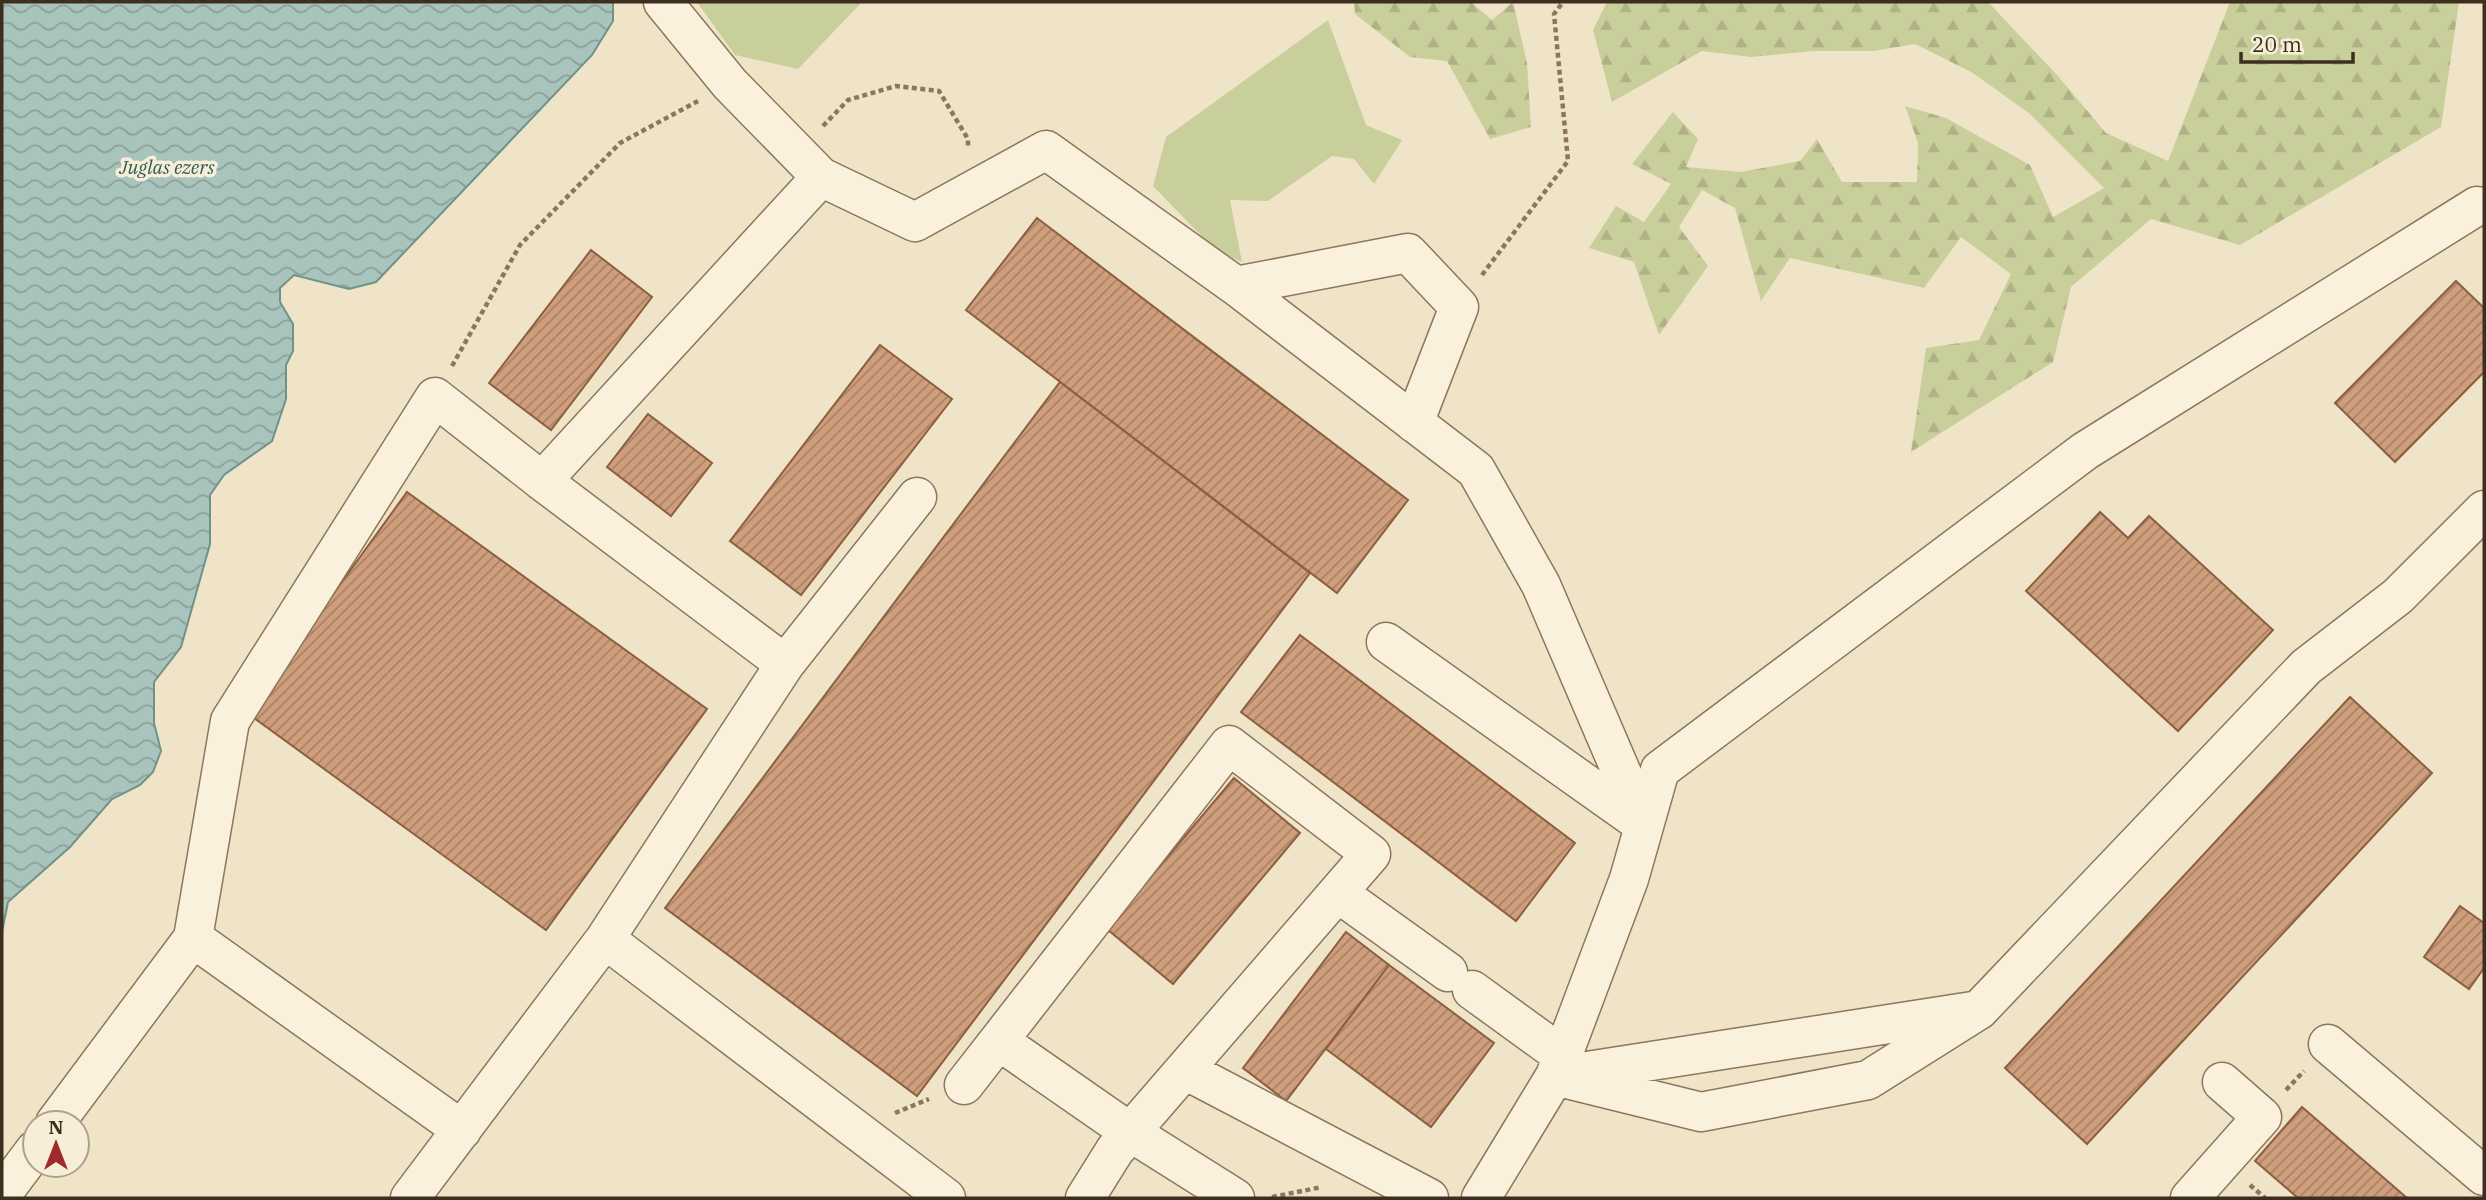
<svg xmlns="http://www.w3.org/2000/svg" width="2486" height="1200" viewBox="0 0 2486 1200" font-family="'IBM Plex Serif',serif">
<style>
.green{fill:#c9cf9b}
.forest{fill:url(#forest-firs)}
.water{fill:url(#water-waves);stroke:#6f938a;stroke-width:2}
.building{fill:url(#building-hatch);stroke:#8d5f41;stroke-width:2}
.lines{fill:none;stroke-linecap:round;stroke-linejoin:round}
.minor-casing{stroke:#8d765c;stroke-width:41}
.path{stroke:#8d765c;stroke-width:4.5;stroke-dasharray:5 3.5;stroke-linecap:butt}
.minor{stroke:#faf1dc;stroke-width:38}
.labels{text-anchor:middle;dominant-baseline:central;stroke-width:7;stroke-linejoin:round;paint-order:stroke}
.water-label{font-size:19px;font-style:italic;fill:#2f5d5a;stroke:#f7eed8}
</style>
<defs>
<pattern id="forest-firs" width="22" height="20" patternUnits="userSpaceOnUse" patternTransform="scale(1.75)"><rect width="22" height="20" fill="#c9cf9b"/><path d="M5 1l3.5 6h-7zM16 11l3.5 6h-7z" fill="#aeb285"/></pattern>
<pattern id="water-waves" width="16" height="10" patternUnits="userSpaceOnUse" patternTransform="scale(1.75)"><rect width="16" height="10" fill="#a9c4bc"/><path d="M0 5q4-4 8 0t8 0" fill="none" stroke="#8ba098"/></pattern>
<pattern id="building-hatch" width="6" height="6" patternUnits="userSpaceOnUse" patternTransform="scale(1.75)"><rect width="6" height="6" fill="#cf9f7d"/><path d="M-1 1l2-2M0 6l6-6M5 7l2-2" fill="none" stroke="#a98266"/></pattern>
</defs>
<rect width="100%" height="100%" fill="#f0e4c8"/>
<path class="green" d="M697 2H862L798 69 735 55Z
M1328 20 1366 125 1402 140 1374 184 1354 159 1332 156 1268 201 1230 200 1242 262 1215 250 1153 186 1166 137Z"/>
<path class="forest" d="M1354 2H1471L1492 20 1513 2 1527 63 1531 127 1490 139 1447 61 1410 57 1355 14Z
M1607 2H1988L2057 75 2106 133 2168 161 2230 2H2459L2441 127 2240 245 2151 219 2071 287 2053 362 1911 452 1926 348 1979 340 2011 274 1961 237 1924 288 1790 258 1761 301 1735 208 1702 190 1679 227 1708 266 1659 335 1634 262 1589 248 1616 206 1644 222 1671 184 1632 164 1673 112 1698 139 1686 167 1741 172 1800 161 1817 139 1842 182H1917L1918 143 1905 106 1946 118 2030 165 2053 217 2104 188 2030 114 1973 73 1915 44 1874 51H1813L1751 57 1702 51 1612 102 1593 30Z"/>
<path class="water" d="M2 2H613V21L592 55 376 282 349 289 294 275 280 288V302L293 324V351L286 365V399L272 441 224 475 210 495V544L181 647 154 682V723L161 751 153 772 140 785 112 799 70 847 8 902 2 932Z"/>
<path class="building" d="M1037 218 1408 500 1337 593 966 310Z
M591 250 652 297 551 430 489 383Z
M2456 281 2484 308V372L2395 462 2335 403Z
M880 345 952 399 801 595 730 541Z
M1060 382 1310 573 917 1096 665 908Z
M648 414 712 463 671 516 607 467Z
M407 492 707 709 546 930 247 713Z
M2100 512 2128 538 2149 516 2273 630 2178 731 2026 591Z
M1300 635 1575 843 1516 921 1241 712Z
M2350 697 2432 773 2087 1144 2005 1068Z
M1234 778 1300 833 1173 984 1107 929Z
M2460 906 2484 923V968L2469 989 2424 957Z
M1346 932 1389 965 1286 1101 1243 1068Z
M1389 965 1494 1043 1431 1127 1326 1049Z
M2302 1107 2407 1198H2298L2255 1161Z"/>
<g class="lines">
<defs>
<path id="minor" d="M663 2 730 84 821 177
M1236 286 1408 253 1459 307 1414 423
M1386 642 1644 825
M785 664 917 497
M1338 893 1448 972
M193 938 230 721 435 397 542 481
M1472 990 1563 1056
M1979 1010 1868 1080 1701 1112 1555 1076 1629 879 1660 770 2085 451 2477 206
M999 1041 1130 1132 1235 1198
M2328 1044 2484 1176
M1185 1070 1429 1198
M964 1085 1229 745 1371 854 1115 1150 1085 1198
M55 1123 193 938 462 1130
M2 1194 35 1150
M410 1198 605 939
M946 1198 605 939 785 664 542 481 821 177 915 222 1046 150 1236 286 1476 470 1541 585 1644 825
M1481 1198 1555 1076 1979 1010 2306 667 2398 596 2484 510
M2190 1198 2262 1117 2222 1082"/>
</defs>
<use href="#minor" class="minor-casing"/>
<path class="path" d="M823 126 848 100 896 86 939 91 968 139V148
M1482 275 1568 161 1554 14 1563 2
M452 366 520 245 620 143 698 101
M2286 1090 2304 1071
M895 1113 929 1099
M2250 1185 2265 1198
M1272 1197 1322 1187"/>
<use href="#minor" class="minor"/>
</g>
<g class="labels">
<g class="water-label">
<text x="167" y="167">Juglas ezers</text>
</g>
</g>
<rect width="2486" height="1200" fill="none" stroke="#3d2e20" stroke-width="7"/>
<g transform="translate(56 1144)"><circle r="33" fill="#f7eed8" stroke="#ada18e" stroke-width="2"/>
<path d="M0-5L12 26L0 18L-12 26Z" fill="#9e2a2b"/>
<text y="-10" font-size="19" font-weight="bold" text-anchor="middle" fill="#3d2e20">N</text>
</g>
<path d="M2241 52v10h112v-10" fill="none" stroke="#3d2e20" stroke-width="3.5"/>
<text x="2252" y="52" font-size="21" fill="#3d2e20" stroke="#f7eed8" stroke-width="5" paint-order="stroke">20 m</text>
</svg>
